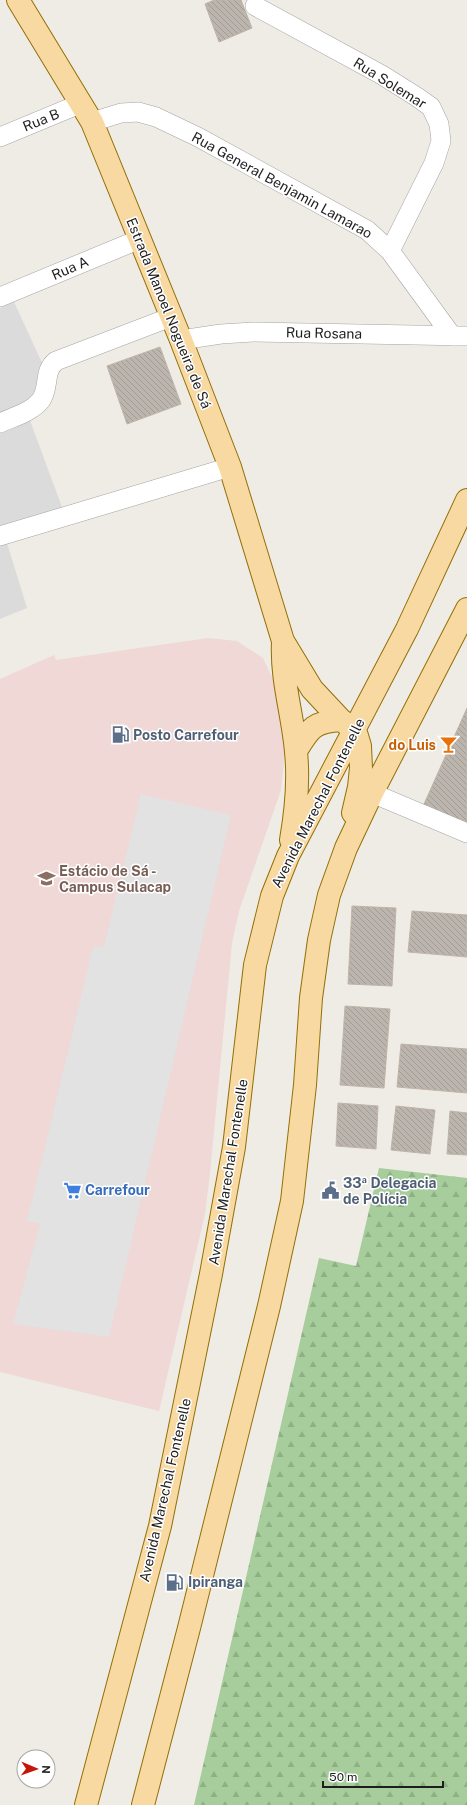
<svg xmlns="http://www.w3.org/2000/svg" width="467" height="1805" viewBox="0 0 467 1805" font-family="'Public Sans',sans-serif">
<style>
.residential{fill:#dcdbdb}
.commercial{fill:#efd8d5}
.forest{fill:url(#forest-firs)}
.parking{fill:#e2e2e2}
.building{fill:url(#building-back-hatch);stroke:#c0b4a8}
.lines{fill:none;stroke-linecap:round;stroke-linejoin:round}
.minor-casing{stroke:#a5a5a5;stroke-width:20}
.major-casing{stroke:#936f06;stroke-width:24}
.minor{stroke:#fff;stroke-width:19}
.major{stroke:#f8d9a1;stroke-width:22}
.labels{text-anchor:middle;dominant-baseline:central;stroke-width:3;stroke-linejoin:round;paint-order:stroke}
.street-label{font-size:14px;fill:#1e1e1e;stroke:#fff}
.service-label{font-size:14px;font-weight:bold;fill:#4e5e75;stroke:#fff;text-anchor:start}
.food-label{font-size:14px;font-weight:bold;fill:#c56008;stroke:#fff;text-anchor:end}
.education-label{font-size:14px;font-weight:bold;fill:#785e54;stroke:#fff;text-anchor:start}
.shop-label{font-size:14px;font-weight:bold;fill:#366cbe;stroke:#fff;text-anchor:start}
</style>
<defs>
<pattern id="forest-firs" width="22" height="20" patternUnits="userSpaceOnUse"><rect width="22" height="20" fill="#a6cd9b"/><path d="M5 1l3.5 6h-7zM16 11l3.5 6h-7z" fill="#8eb085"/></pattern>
<pattern id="building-back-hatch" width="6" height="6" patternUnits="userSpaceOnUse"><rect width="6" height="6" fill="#bbb5ae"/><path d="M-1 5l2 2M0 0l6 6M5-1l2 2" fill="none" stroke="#a09b95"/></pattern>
</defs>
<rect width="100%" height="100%" fill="#efece5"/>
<path class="residential" d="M14 302 44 367 28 415 63 510 3 530 27 608 0 619V308Z"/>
<path class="commercial" d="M208 638 237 641 263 658 277 688 287 735 281 790 239 911 232 943 210 1173 205 1214 159 1411 0 1372V679L54 655 56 660Z"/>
<path class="forest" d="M379 1168 467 1178V1805H194L319 1258 356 1266Z"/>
<path class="parking" d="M141 794 231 815 109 1337 13 1324 40 1224 27 1221 93 947 104 946Z"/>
<path class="building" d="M214 0H241L252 28 219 42 205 4Z
M160 347 181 404 127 424 107 366Z
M467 708V824L424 804Z
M352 906 396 908 392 986 348 984Z
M412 911 467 915V957L408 952Z
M345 1006 390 1009 384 1088 340 1085Z
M401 1044 467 1049V1093L397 1087Z
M338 1103 378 1106 376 1149 336 1146Z
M396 1106 435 1110 430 1154 391 1150Z
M450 1111 467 1113V1155L447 1154Z"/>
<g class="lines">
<defs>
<path id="minor" d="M255 6 382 75 417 97 431 107 439 124 441 141 434 163 390 251
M92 122 121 113 138 112 156 117 198 137 367 230 390 251 452 336
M0 137 82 103
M0 297 140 239
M181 340 221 334 253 332 467 336
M0 423C13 417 32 412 41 400 50 387 43 371 56 361L171 317
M0 536 230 467
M372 793 467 833"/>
<path id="major" d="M18 0 92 122 181 340 230 467 283 641 312 689 341 720 355 730 357 736 360 746 361 768 359 787 353 813
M283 642C281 680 293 715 296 752 299 781 296 811 291 840
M296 751C310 728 313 722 341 720
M86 1805 160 1526 211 1274 234 1147 255 965 272 896 288 856 407 629 467 500
M143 1805 189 1628 269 1306 292 1201 305 1085 311 998 319 940 329 895 346 848 372 793 467 609"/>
</defs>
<use href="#minor" class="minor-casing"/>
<use href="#major" class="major-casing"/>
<use href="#minor" class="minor"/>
<use href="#major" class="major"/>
</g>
<defs>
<symbol id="fuel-bare" viewBox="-9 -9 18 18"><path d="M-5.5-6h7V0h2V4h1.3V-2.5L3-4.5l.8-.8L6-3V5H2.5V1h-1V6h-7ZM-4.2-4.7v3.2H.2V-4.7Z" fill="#5c6f8a" stroke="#fff" stroke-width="2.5" paint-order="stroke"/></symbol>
<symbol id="bar-bare" viewBox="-9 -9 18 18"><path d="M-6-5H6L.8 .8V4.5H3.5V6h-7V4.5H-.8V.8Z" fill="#e8710a" stroke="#fff" stroke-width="2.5" paint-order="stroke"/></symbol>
<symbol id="university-bare" viewBox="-9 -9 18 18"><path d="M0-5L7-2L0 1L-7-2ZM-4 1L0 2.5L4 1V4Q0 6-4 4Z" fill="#8d6e63" stroke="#fff" stroke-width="2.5" paint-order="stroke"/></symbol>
<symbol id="supermarket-bare" viewBox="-9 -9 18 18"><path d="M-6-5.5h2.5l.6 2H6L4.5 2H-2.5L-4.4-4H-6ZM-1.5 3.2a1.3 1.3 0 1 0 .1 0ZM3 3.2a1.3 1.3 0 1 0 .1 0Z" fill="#3f7fe0" stroke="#fff" stroke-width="2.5" paint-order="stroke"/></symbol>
<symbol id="civic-bare" viewBox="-9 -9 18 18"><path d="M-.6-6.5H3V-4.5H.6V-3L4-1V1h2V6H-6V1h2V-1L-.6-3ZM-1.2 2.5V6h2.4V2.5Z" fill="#5c6f8a" stroke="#fff" stroke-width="2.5" paint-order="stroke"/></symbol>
</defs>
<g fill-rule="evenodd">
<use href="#fuel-bare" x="108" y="722" width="25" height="25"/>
<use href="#bar-bare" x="436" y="732" width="25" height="25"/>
<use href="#university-bare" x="34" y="866" width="25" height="25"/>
<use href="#supermarket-bare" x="60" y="1178" width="25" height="25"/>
<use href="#civic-bare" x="318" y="1178" width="25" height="25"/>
<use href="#fuel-bare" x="162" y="1570" width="25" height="25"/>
</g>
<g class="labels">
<g class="street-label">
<text transform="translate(390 83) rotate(32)">Rua Solemar</text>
<text transform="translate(41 120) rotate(-22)">Rua B</text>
<text transform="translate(282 185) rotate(29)">Rua General Benjamin Lamarao</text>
<text transform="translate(70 268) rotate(-23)">Rua A</text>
<text transform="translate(169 313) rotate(68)">Estrada Manoel Nogueira de Sá</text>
<text transform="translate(324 333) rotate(1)">Rua Rosana</text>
<text transform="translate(318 803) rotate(-63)">Avenida Marechal Fontenelle</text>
<text transform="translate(228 1172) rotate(-81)">Avenida Marechal Fontenelle</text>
<text transform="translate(165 1490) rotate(-77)">Avenida Marechal Fontenelle</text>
</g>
<g class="service-label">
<text x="133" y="735">Posto Carrefour</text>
<text x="343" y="1183">33ª Delegacia<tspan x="343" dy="16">de Polícia</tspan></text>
<text x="188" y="1582">Ipiranga</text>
</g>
<g class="food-label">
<text x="436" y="745">do Luis</text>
</g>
<g class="education-label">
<text x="59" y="871">Estácio de Sá -<tspan x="59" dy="16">Campus Sulacap</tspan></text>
</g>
<g class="shop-label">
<text x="85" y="1190">Carrefour</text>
</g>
</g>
<g transform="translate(36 1769) rotate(92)"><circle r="19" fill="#ffffff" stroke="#a5a5a5"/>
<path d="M0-3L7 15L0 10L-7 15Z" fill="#c51607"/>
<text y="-6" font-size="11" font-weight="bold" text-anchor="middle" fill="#1e1e1e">N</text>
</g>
<path d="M323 1781v6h120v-6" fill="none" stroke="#1e1e1e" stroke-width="2"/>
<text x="329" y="1781" font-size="12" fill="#1e1e1e" stroke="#ffffff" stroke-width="3" paint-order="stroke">50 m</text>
</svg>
